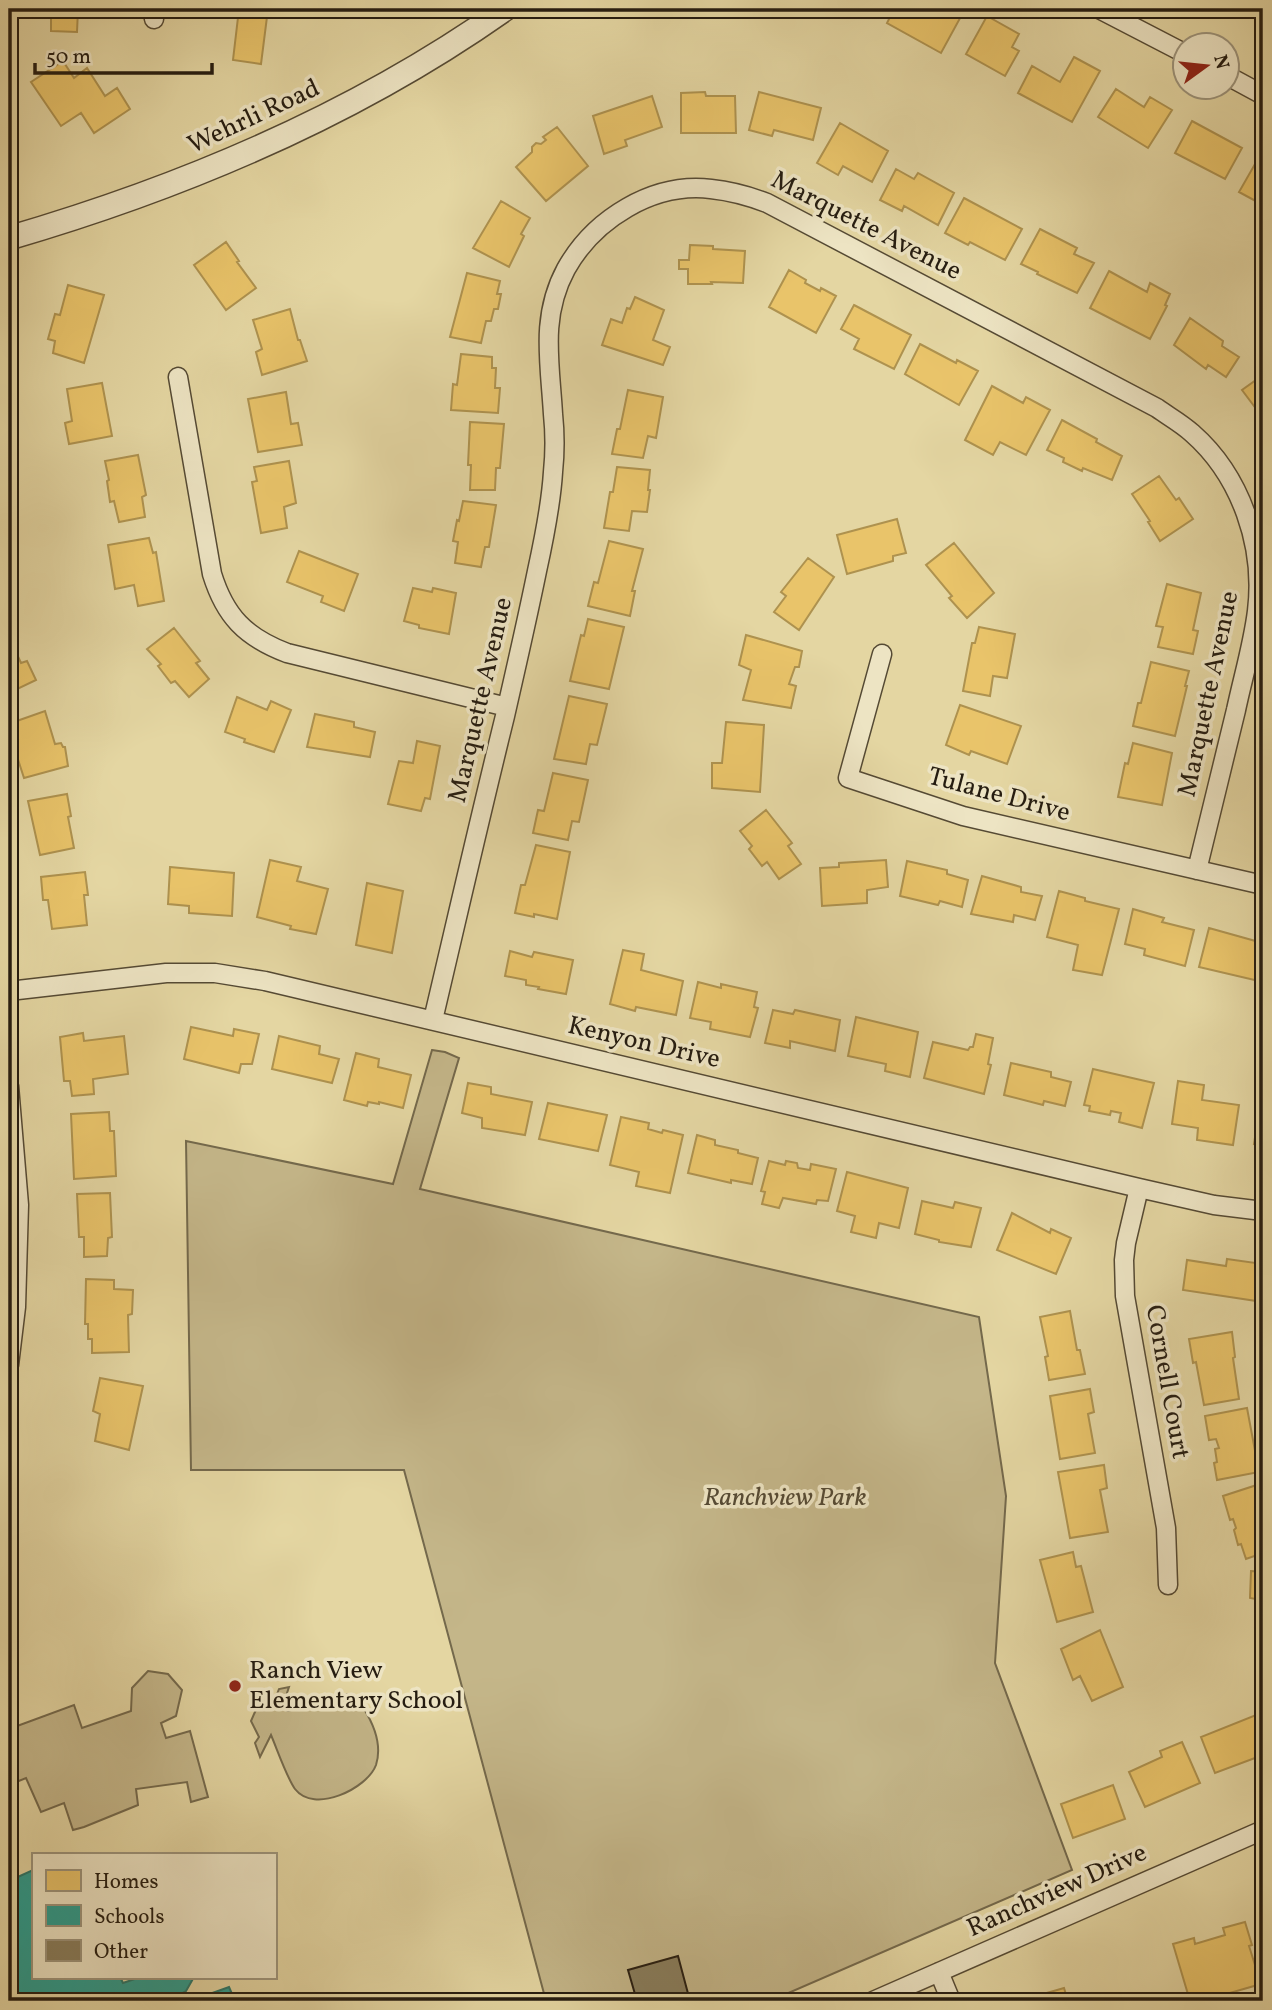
<svg xmlns="http://www.w3.org/2000/svg" width="1272" height="2010" viewBox="0 0 1272 2010" font-family="Vollkorn,serif">
<style>
.green{fill:#c4b689;stroke:#74694c;stroke-width:2}
.homes{fill:#e9c46a;stroke:#ae924f;stroke-width:2}
.schools{fill:#2a9d8f;stroke:#287669;stroke-width:2}
.building{fill:#887d5c;stroke:#251c10;stroke-width:2}
.lines{fill:none;stroke-linecap:round;stroke-linejoin:round}
.minor-casing{stroke:#554a34;stroke-width:21}
.tertiary-casing{stroke:#554a34;stroke-width:26}
.minor{stroke:#ede4c3;stroke-width:18}
.tertiary{stroke:#ede4c3;stroke-width:23}
.poi-dot{fill:#8f2418;stroke:#ede4c3;stroke-width:2.5}
.labels{text-anchor:middle;dominant-baseline:central;stroke-width:7;stroke-linejoin:round;paint-order:stroke}
.street-label{font-size:26px;fill:#251c10;stroke:#ede4c3}
.park-label{font-size:26px;font-style:italic;fill:#554a34;stroke:#ede4c3}
.poi-label{font-size:26px;fill:#251c10;stroke:#ede4c3;text-anchor:start}
</style>
<rect width="100%" height="100%" fill="#e4d6a2"/>
<filter id="stains"><feTurbulence type="fractalNoise" baseFrequency=".00286" numOctaves="4"/><feColorMatrix values="0 0 0 0 .2 0 0 0 0 .09 0 0 0 0 .02 0 0 0 .5 -.17"/></filter>
<radialGradient id="worn" r=".72"><stop offset=".6" stop-color="#630" stop-opacity="0"/><stop offset="1" stop-color="#630" stop-opacity=".3"/></radialGradient>
<path class="green" d="M432 1050 445 1052 459 1058 420 1189 979 1317 1006 1496 995 1663 1072 1870 770 2001H546L404 1470H191L186 1141 393 1184Z
M148 1671 168 1674 182 1690 176 1716 161 1723 166 1738 190 1731 208 1797 191 1802 187 1782 136 1789 138 1805 84 1827 73 1830 64 1803 41 1812 26 1778 9 1785V1729L74 1705 82 1728 131 1711 132 1688Z
M289 1687 282 1708 288 1711C299 1708 335 1694 344 1694 354 1694 360 1702 364 1709 374 1725 382 1746 376 1765 367 1789 314 1814 295 1789 287 1778 277 1749 271 1735L260 1757 255 1743 259 1737 251 1721 258 1705 277 1694 279 1689Z"/>
<path class="homes" d="M51 9H78L77 32 51 31Z
M239 9H268L261 64 233 60Z
M894 9H965L941 53 887 23Z
M987 16 1019 34 1012 47 1019 51 1005 76 966 54Z
M1074 57 1100 71 1072 122 1018 93 1032 66 1060 82Z
M63 61 74 78 87 68 105 96 117 88 130 109 94 133 81 113 61 126 31 82Z
M1116 89 1144 107 1150 97 1172 110 1148 148 1098 117Z
M705 92 706 96H735L736 133H681V93Z
M759 92 821 108 813 140 774 130 772 136 749 130Z
M652 96 662 127 625 140 627 146 604 154 593 116Z
M1192 121 1242 148 1225 179 1175 153Z
M840 123 888 151 872 182 843 166 838 175 817 163Z
M557 127 588 166 546 201 516 167 532 152V147L536 143 541 144 546 140 543 137Z
M1259 157 1263 159V205L1239 192Z
M896 169 914 179 918 173 954 193 938 225 904 206 902 211 880 200Z
M964 198 1022 229 1005 260 970 242 968 245 945 233Z
M501 201 530 218 521 234 524 236 509 267 473 248Z
M1040 229 1077 248 1074 254 1094 263 1077 293 1037 274 1038 272 1021 264Z
M226 242 239 261 237 262 256 288 226 310 194 265Z
M690 245 713 246V249L745 251 743 283 711 282 712 284H688V269H679V260H689Z
M789 270 806 280 805 283 820 291 821 288 836 296 816 333 769 307Z
M1109 271 1147 292 1150 283 1170 294 1165 305 1167 306 1150 339 1090 308Z
M467 273 500 281 497 294H501L498 309H494L491 321H486L481 343 450 337Z
M68 285 104 295 84 363 53 353 55 341 48 339 55 314 60 315Z
M635 297 664 310 653 340 670 347 663 365 602 345 611 319 622 323 627 308 630 309Z
M854 305 911 335 894 369 854 349 859 339 841 329Z
M290 309 298 340H300L307 361 262 375 256 352 262 349 253 320Z
M1190 318 1223 341 1222 346 1239 357 1226 377 1208 365 1206 369 1174 345Z
M920 344 956 363 957 360 978 371 959 405 905 374Z
M461 354 492 357V368H496L495 388H500L498 413 451 410 453 384 457 385Z
M1263 375V418L1242 390Z
M102 383 112 436 69 444 65 423 72 421 67 389Z
M992 386 1023 403 1026 397 1050 410 1026 455 1000 442 993 455 965 440Z
M628 390 663 397 656 438 648 436 643 458 612 454 617 429H620Z
M286 392 291 424 298 423 302 445 258 452 248 399Z
M1062 420 1097 439 1096 442 1122 456 1112 480 1083 468 1082 471 1063 462 1064 458 1047 450Z
M470 422 504 424 500 468H496L495 490H470L471 465H468Z
M138 455 146 495 142 497 145 517 119 522 114 501 110 502 107 481 109 480 105 461Z
M289 461 296 503 284 507 287 528 261 533 252 482 257 481 254 467Z
M617 467 650 470 648 490H650L647 512 632 511 629 531 604 528 610 492H613Z
M1159 476 1176 500 1179 498 1193 519 1160 541 1148 522 1150 521 1132 494Z
M463 501 496 505 489 547H485L481 567 455 563 458 542 453 541 457 520 459 521Z
M897 519 906 553 893 556V561L847 574 837 535Z
M149 538 153 553 156 552 164 601 138 606 134 585 115 589 108 545Z
M609 541 643 549 632 591H635L630 616 588 606 594 582 598 583Z
M954 543 994 593 967 618 949 598 952 596 926 565Z
M299 551 358 574 344 611 321 602 323 596 287 582Z
M808 558 834 577 799 630 774 612 786 596 781 592Z
M1167 584 1201 593 1193 630 1198 631 1193 654 1158 647 1163 627 1156 626Z
M413 588 432 592 433 588 456 593 449 634 419 628V625L404 621Z
M588 619 624 627 609 689 570 681 581 635 584 636Z
M979 627 1015 634 1007 678 993 676 990 696 963 691 972 643H975Z
M174 628 200 661 196 663 209 679 189 697 175 681 171 683 158 666 161 664 147 649Z
M746 635 802 651 799 667H795L789 684 796 686 791 708 743 700 751 670 739 665Z
M9 637 21 663 27 661 36 680 9 693Z
M1151 662 1189 671 1185 686H1187L1175 736 1133 726 1138 703H1141Z
M569 696 607 704 597 745 590 744 586 764 554 759Z
M237 697 267 710 271 701 291 710 274 752 244 742 245 739 225 732Z
M960 705 1021 726 1007 764 971 751 969 755 946 745Z
M45 711 55 744 61 743 63 747H65L68 766 24 778 12 741 18 739 14 722Z
M315 714 354 722V727L375 732 370 757 307 747Z
M726 722 764 725 760 792 712 788V763H722Z
M417 741 440 746 430 799 425 798 421 811 388 804 399 761 413 763Z
M1133 743 1172 753 1162 805 1118 797 1125 763 1128 764Z
M553 773 588 780 579 822 572 821 568 840 533 833 538 810 544 811Z
M67 794 71 816 68 817 74 848 40 855 28 801Z
M766 810 792 843 788 846 801 864 779 879 767 862 762 866 749 849 752 846 740 831Z
M536 845 570 852 557 919 534 914V917L515 913 521 885H525Z
M270 860 301 867 297 881 328 889 316 934 290 929 291 926 257 917Z
M886 860 888 887 867 890V903L822 906 820 868 839 867V863Z
M907 861 947 870V874L968 880 962 907 940 901 938 905 900 896Z
M170 867 234 873 232 916 189 913V906L168 904Z
M85 872 88 895H84L87 925 52 929 48 900H43L41 877Z
M982 876 1021 887V892L1042 896 1035 920 1014 915 1013 922 971 914Z
M367 883 403 891 392 953 356 945Z
M1059 891 1085 898V901L1119 909 1102 975 1073 970 1078 945 1047 937Z
M1133 909 1164 918 1162 922 1194 930 1185 966 1144 955 1145 949 1125 944Z
M1209 928 1259 942 1258 945 1263 947V982L1199 967Z
M623 950 644 954 641 970 683 981 676 1015 636 1007 635 1011 610 1004Z
M510 951 532 957 534 952 573 960 566 994 538 989 539 987 526 985V980L505 976Z
M698 982 721 988V984L757 992 754 1007 758 1008 750 1037 710 1029 711 1022 690 1018Z
M773 1010 793 1014 795 1010 840 1020 835 1051 790 1041V1048L765 1043Z
M856 1017 918 1032 910 1077 885 1071 886 1064 848 1056Z
M191 1027 233 1036 234 1029 259 1034 252 1064H241L239 1073 184 1059Z
M83 1033 84 1041 124 1036 128 1074 93 1079 94 1094 72 1096 70 1081H64L60 1037Z
M976 1034 993 1038 988 1064 991 1065 984 1094 924 1078 933 1042 968 1050 970 1047H973Z
M279 1036 320 1046 319 1054 339 1059 332 1083 272 1069Z
M356 1053 379 1059 378 1067 411 1075 403 1108 379 1102V1104L368 1102 367 1106 344 1100Z
M1011 1063 1051 1072V1077L1071 1082 1065 1106 1044 1101 1043 1105 1004 1095Z
M1093 1069 1154 1083 1142 1128 1119 1122 1121 1113 1111 1111 1110 1115 1089 1111 1090 1106 1084 1105Z
M1178 1081 1204 1085 1202 1100 1239 1105 1233 1145 1197 1140 1198 1128 1172 1124Z
M468 1083 491 1087V1094L532 1102 525 1135 482 1128V1118L462 1113Z
M548 1103 607 1115 598 1151 539 1139Z
M1260 1104H1263V1145L1254 1144Z
M109 1112 110 1131H114L116 1176 74 1179 71 1114Z
M621 1117 649 1123 648 1129 662 1133 663 1130 683 1135 670 1193 636 1186 639 1172 610 1165Z
M697 1135 715 1140V1145L738 1150V1153L758 1158 752 1184 731 1180V1183L688 1173Z
M769 1161 785 1165 786 1161 797 1163 798 1168 810 1170 811 1164 836 1169 828 1201 817 1200 816 1204 783 1198 779 1208 762 1204 765 1192 761 1191Z
M847 1172 908 1188 899 1228 879 1223 876 1238 851 1232 855 1216 837 1211Z
M110 1193 112 1237 108 1238 107 1256 84 1257V1237H79L77 1194Z
M922 1201 953 1208 955 1202 981 1208 971 1247 939 1242V1240L915 1234Z
M1012 1213 1050 1233 1051 1229 1071 1238 1056 1274 997 1250Z
M1227 1259 1263 1264V1302L1183 1290 1187 1260 1226 1266Z
M86 1279 114 1280V1289L133 1290 132 1314 128 1315 129 1352 92 1353V1339H88V1324H85Z
M1070 1311 1077 1350H1080L1085 1374 1049 1380 1045 1357 1048 1356 1040 1317Z
M1232 1332 1235 1357 1233 1358 1239 1399 1204 1405 1196 1362 1193 1363 1189 1339Z
M100 1378 143 1386 129 1450 95 1441 100 1414 93 1411Z
M1090 1389 1094 1412 1088 1414 1095 1453 1060 1459 1050 1396Z
M1247 1408 1259 1472 1217 1480 1214 1463 1217 1462 1215 1449 1219 1448 1216 1439 1209 1440 1205 1416Z
M1104 1465 1107 1488 1100 1490 1108 1532 1070 1538 1058 1472Z
M1263 1483V1553L1246 1559 1241 1544 1238 1545 1234 1530 1236 1528 1233 1519 1230 1520 1223 1496Z
M1073 1552 1076 1567 1081 1566 1093 1612 1057 1622 1040 1560Z
M1251 1571 1263 1572V1628L1255 1627 1256 1599 1250 1598Z
M1100 1630 1123 1687 1092 1701 1080 1676 1073 1680 1061 1649Z
M1256 1715 1263 1733V1755L1215 1773 1201 1737Z
M1182 1742 1200 1783 1145 1807 1129 1772 1162 1757 1160 1751Z
M1113 1785 1125 1819 1073 1838 1061 1804Z
M1245 1922 1252 1945 1249 1946 1261 1984 1202 2001H1190L1173 1944 1194 1938 1195 1944 1225 1935 1223 1928Z
M1064 1988 1068 2001H1027L1026 1999Z"/>
<path class="schools" d="M33 1870V1977H120L123 1983 135 1979 134 1977H194L186 1991 177 1996 176 2001H9V1881Z
M229 1987 235 2001H190Z"/>
<path class="building" d="M678 1956 690 2001H637L628 1970Z"/>
<g class="lines">
<defs>
<path id="minor" d="M153 9 154 19
M1099 9 1184 53
M1226 75 1263 95
M178 377 212 574C225 616 245 637 287 653L507 707
M882 654 848 778 963 816 1263 885
M9 991 166 973H215L265 981 1139 1188 1214 1205 1263 1211
M433 1020C457 918 480 817 505 716 516 668 527 620 537 571 544 539 551 505 553 472 555 453 555 433 553 414 550 362 540 317 566 269 594 219 653 182 711 189 730 191 749 196 767 203L1157 408C1168 416 1181 423 1192 433 1241 476 1265 546 1257 611 1253 644 1243 677 1236 710 1223 763 1210 817 1197 870
M9 1086 19 1205 16 1307 9 1365
M1139 1188 1126 1243 1124 1260 1125 1296 1166 1528 1168 1585
M939 1972 951 2001
M873 2001 1263 1830"/>
<path id="tertiary" d="M9 238C184 187 355 115 505 9"/>
</defs>
<use href="#minor" class="minor-casing"/>
<use href="#tertiary" class="tertiary-casing"/>
<use href="#minor" class="minor"/>
<use href="#tertiary" class="tertiary"/>
</g>
<circle class="poi-dot" cx="235" cy="1686" r="7"/>
<g class="labels">
<g class="street-label">
<text transform="translate(254 117) rotate(-25)">Wehrli Road</text>
<text transform="translate(866 226) rotate(27)">Marquette Avenue</text>
<text transform="translate(1209 694) rotate(-78)">Marquette Avenue</text>
<text transform="translate(481 700) rotate(-77)">Marquette Avenue</text>
<text transform="translate(999 795) rotate(15)">Tulane Drive</text>
<text transform="translate(644 1043) rotate(13)">Kenyon Drive</text>
<text transform="translate(1167 1382) rotate(80)">Cornell Court</text>
<text transform="translate(1057 1891) rotate(-24)">Ranchview Drive</text>
</g>
<g class="park-label">
<text x="785" y="1498">Ranchview Park</text>
</g>
<g class="poi-label">
<text x="249" y="1671">Ranch View<tspan x="249" dy="30">Elementary School</tspan></text>
</g>
</g>
<rect width="1272" height="2010" fill="none" stroke="#e4d6a2" stroke-width="35"/>
<rect x="10" y="10" width="1251" height="1989" fill="none" stroke="#251c10" stroke-width="3.5"/>
<rect x="18" y="18" width="1237" height="1975" fill="none" stroke="#251c10" stroke-width="2"/>
<rect x="32" y="1853" width="245" height="126" fill="#ede4c3" stroke="#9d947b" stroke-width="2"/>
<rect x="46" y="1870" width="35" height="21" fill="#e9c46a" stroke="#9d947b" stroke-width="2"/>
<text x="94" y="1888" font-size="21" fill="#251c10">Homes</text>
<rect x="46" y="1905" width="35" height="21" fill="#2a9d8f" stroke="#9d947b" stroke-width="2"/>
<text x="94" y="1923" font-size="21" fill="#251c10">Schools</text>
<rect x="46" y="1940" width="35" height="21" fill="#887d5c" stroke="#9d947b" stroke-width="2"/>
<text x="94" y="1958" font-size="21" fill="#251c10">Other</text>
<g transform="translate(1206 66) rotate(75)"><circle r="33" fill="#ede4c3" stroke="#9d947b" stroke-width="2"/>
<path d="M0-5L12 26L0 18L-12 26Z" fill="#8f2418"/>
<text y="-10" font-size="19" font-weight="bold" text-anchor="middle" fill="#251c10">N</text>
</g>
<path d="M35 63v10h177v-10" fill="none" stroke="#251c10" stroke-width="3.5"/>
<text x="46" y="63" font-size="21" fill="#251c10" stroke="#ede4c3" stroke-width="5" paint-order="stroke">50 m</text>
<rect width="100%" height="100%" filter="url(#stains)"/>
<rect width="100%" height="100%" fill="url(#worn)"/>
</svg>
